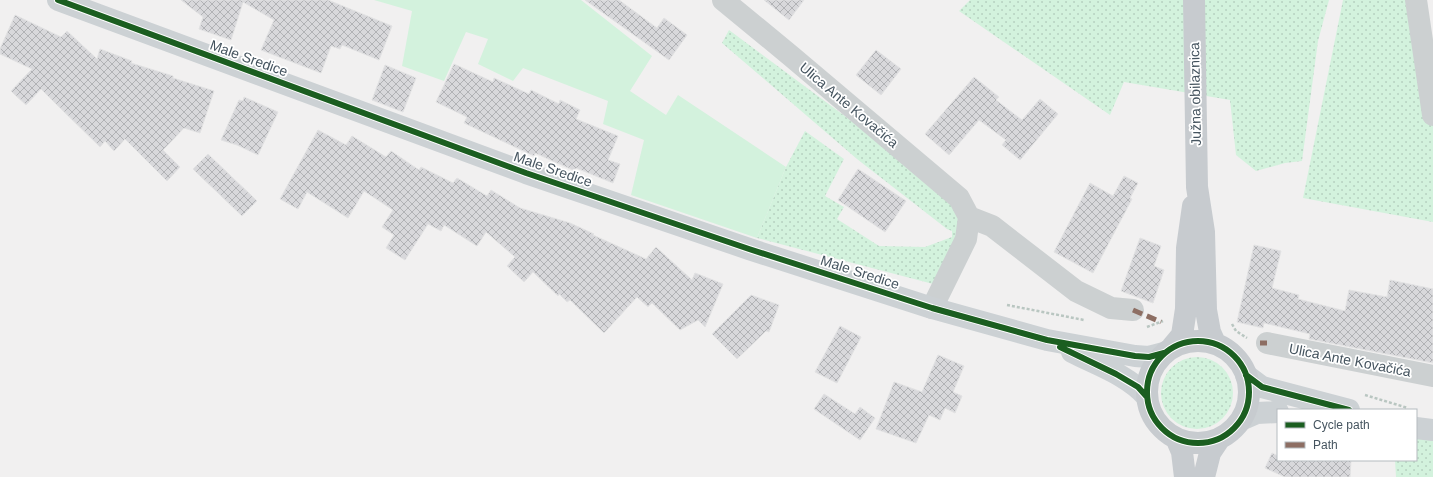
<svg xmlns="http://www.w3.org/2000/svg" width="1433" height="477" viewBox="0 0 1433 477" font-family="Helvetica,sans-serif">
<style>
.grass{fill:url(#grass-dots)}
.green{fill:#d3f2dd}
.building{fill:url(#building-cross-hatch);stroke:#e2e2e3}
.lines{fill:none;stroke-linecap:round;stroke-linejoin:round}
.path{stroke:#b9c6c1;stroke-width:2.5;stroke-dasharray:3 2;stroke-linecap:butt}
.street{stroke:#ccd0d1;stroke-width:22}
.secondary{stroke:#ccd1d4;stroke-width:22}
.primary{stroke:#c7cbcf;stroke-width:22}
.quiet{stroke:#8d6e63;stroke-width:5;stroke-dasharray:10 5;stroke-linecap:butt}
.cycleway-casing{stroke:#fff;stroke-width:8}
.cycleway{stroke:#1b5e20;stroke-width:6}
.labels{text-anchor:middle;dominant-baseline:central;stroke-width:3.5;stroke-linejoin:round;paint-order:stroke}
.street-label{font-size:14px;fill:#45545f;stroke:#fff}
</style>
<defs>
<pattern id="grass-dots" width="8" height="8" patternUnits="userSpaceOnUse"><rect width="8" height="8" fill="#d3f2dd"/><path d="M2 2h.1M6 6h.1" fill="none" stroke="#b6d1c0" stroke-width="1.8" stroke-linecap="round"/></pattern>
<pattern id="building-cross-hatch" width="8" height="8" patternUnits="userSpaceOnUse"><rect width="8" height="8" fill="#d8d8db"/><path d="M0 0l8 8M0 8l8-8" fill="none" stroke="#b1b2b5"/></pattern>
</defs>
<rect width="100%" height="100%" fill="#f1f0f0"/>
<path class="grass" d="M970 0H1329L1318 41 1302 161 1285 163 1256 171 1236 155 1230 100 1124 82 1110 115 959 11Z
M1343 0H1417L1433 110V222L1303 198Z
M729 30 935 183 965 221 937 285 757 238 786 167 805 131 844 159 825 196 844 207 837 219 879 246 925 247 952 237V231L947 229 857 159 722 43Z
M1161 393a36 36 0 1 1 72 0a36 36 0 1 1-72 0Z
M1416 428 1433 430V477H1396L1395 460H1416Z"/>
<path class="green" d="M374 0H581L652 56 630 91 666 115 678 95 786 167 757 238 631 195 644 140 603 124 608 101 523 68 513 81 478 64 488 39 466 32 444 81 402 66 412 11Z"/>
<path class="building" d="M181 0H328L392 26 379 60 342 45 340 49 331 46 321 73 261 50 274 20 243 2 231 40 199 29 203 17Z
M585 0H619L657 28 664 18 687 35 669 60Z
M764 0H804L789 20Z
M15 15 61 37 67 31 97 59 100 49 132 61 131 63 173 76V78L214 91 200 133 184 128 163 150 180 167 167 181 125 139 114 151 105 141 100 147 41 89 26 105 11 91 32 69 0 54V49Z
M876 50 901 69 881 95 856 75Z
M454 64 493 82 494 78 529 94 531 90 559 104 560 100 580 110 576 119 618 136 608 160 620 164 613 183 576 168 575 171 535 153 534 156 464 123 467 117 436 102Z
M385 65 416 78 403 112 372 100Z
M974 77 999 97 996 100 1022 120 1040 99 1058 114 1020 160 1002 145 1006 140 979 120 949 155 925 134Z
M244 97 278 112 258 155 237 145 221 140 239 100 243 101Z
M318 130 346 145 352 136 386 157 391 151 419 170 421 167 453 183 457 178 487 196 491 190 520 208 570 223 594 234 593 235 646 259 656 247 692 280 695 273 723 284 705 327 698 320 680 330 652 303 648 307 637 297 604 333 570 300 567 302 559 294 558 296 533 272 524 282 507 266 515 257 486 232 477 246 444 225 441 231 428 224 405 260 386 248 394 235 382 227 393 210 364 191 348 218 307 192 298 209 280 199Z
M208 154 257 201 242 216 193 169Z
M858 169 906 201 885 232 838 200Z
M1124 176 1138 183 1130 198 1132 199 1093 273 1054 252 1090 183 1113 196Z
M1140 238 1161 246 1154 266 1164 270 1153 303 1121 291Z
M1254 245 1281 251 1272 288 1299 295 1298 299 1345 311 1349 290 1387 297 1390 280 1433 289V363L1309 339 1310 334 1264 323 1263 328 1237 322Z
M751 295 779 305 769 332 766 331 737 359 712 334Z
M840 326 861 337 837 383 815 372Z
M938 355 964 366 953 392 962 396 955 413 945 408 940 420 929 415 916 443 876 429 894 382 922 392Z
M824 394 855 414 860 407 875 418 860 440 814 409Z
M1272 453 1278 456V460H1351L1350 477H1285L1265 468Z"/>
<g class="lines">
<path class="path" d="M1007 305 1084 320
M1232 324 1236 331 1247 338
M1147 327 1163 321
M1365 395 1408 408"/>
<path class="street" d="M723 0 791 56 959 198 969 217 966 239 932 308
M1416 0 1433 115
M969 217 992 226 1076 291 1111 308 1133 310
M1267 343 1433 376"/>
<path class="secondary" d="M58 0 526 173 749 249 932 308 1047 340 1135 356 1149 357 1164 353
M1072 352C1097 365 1128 375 1147 397
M1246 375 1262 387 1349 410
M1241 420 1257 413 1278 412
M1416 428 1433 430"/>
<path class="primary" d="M1194 0 1197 187 1204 232 1206 310 1210 332 1215 343
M1147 392a51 51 0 1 1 102 0a51 51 0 1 1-102 0Z
M1172 347 1182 335 1186 309 1187 248 1193 206
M1176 438 1182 452 1185 477
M1204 477 1210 453 1220 438"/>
<path class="quiet" d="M1133 310 1161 322
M1260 343H1267"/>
<defs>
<path id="cycleway" d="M58 0 526 173 749 249 932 308 1047 340 1135 356 1149 357 1164 353
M1147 392a51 51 0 1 1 102 0a51 51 0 1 1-102 0Z
M1060 347 1116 374 1138 387 1147 397
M1246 375 1262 387 1349 410"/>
</defs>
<use href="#cycleway" class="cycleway-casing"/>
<use href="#cycleway" class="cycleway"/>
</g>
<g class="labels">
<g class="street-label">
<text transform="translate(249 58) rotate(20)">Male Sredice</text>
<text transform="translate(1195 94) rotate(-91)">Južna obilaznica</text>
<text transform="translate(849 105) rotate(40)">Ulica Ante Kovačića</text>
<text transform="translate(553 169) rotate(19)">Male Sredice</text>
<text transform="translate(860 272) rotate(18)">Male Sredice</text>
<text transform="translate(1350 360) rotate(11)">Ulica Ante Kovačića</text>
</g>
</g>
<rect x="1277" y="409" width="140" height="52" fill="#ffffff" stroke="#b5bbbf"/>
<rect x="1285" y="422" width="20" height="6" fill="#1b5e20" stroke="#b5bbbf"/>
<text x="1313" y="429" font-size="12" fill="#45545f">Cycle path</text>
<rect x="1285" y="442" width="20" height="6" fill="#8d6e63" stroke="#b5bbbf"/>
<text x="1313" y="449" font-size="12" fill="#45545f">Path</text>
</svg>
